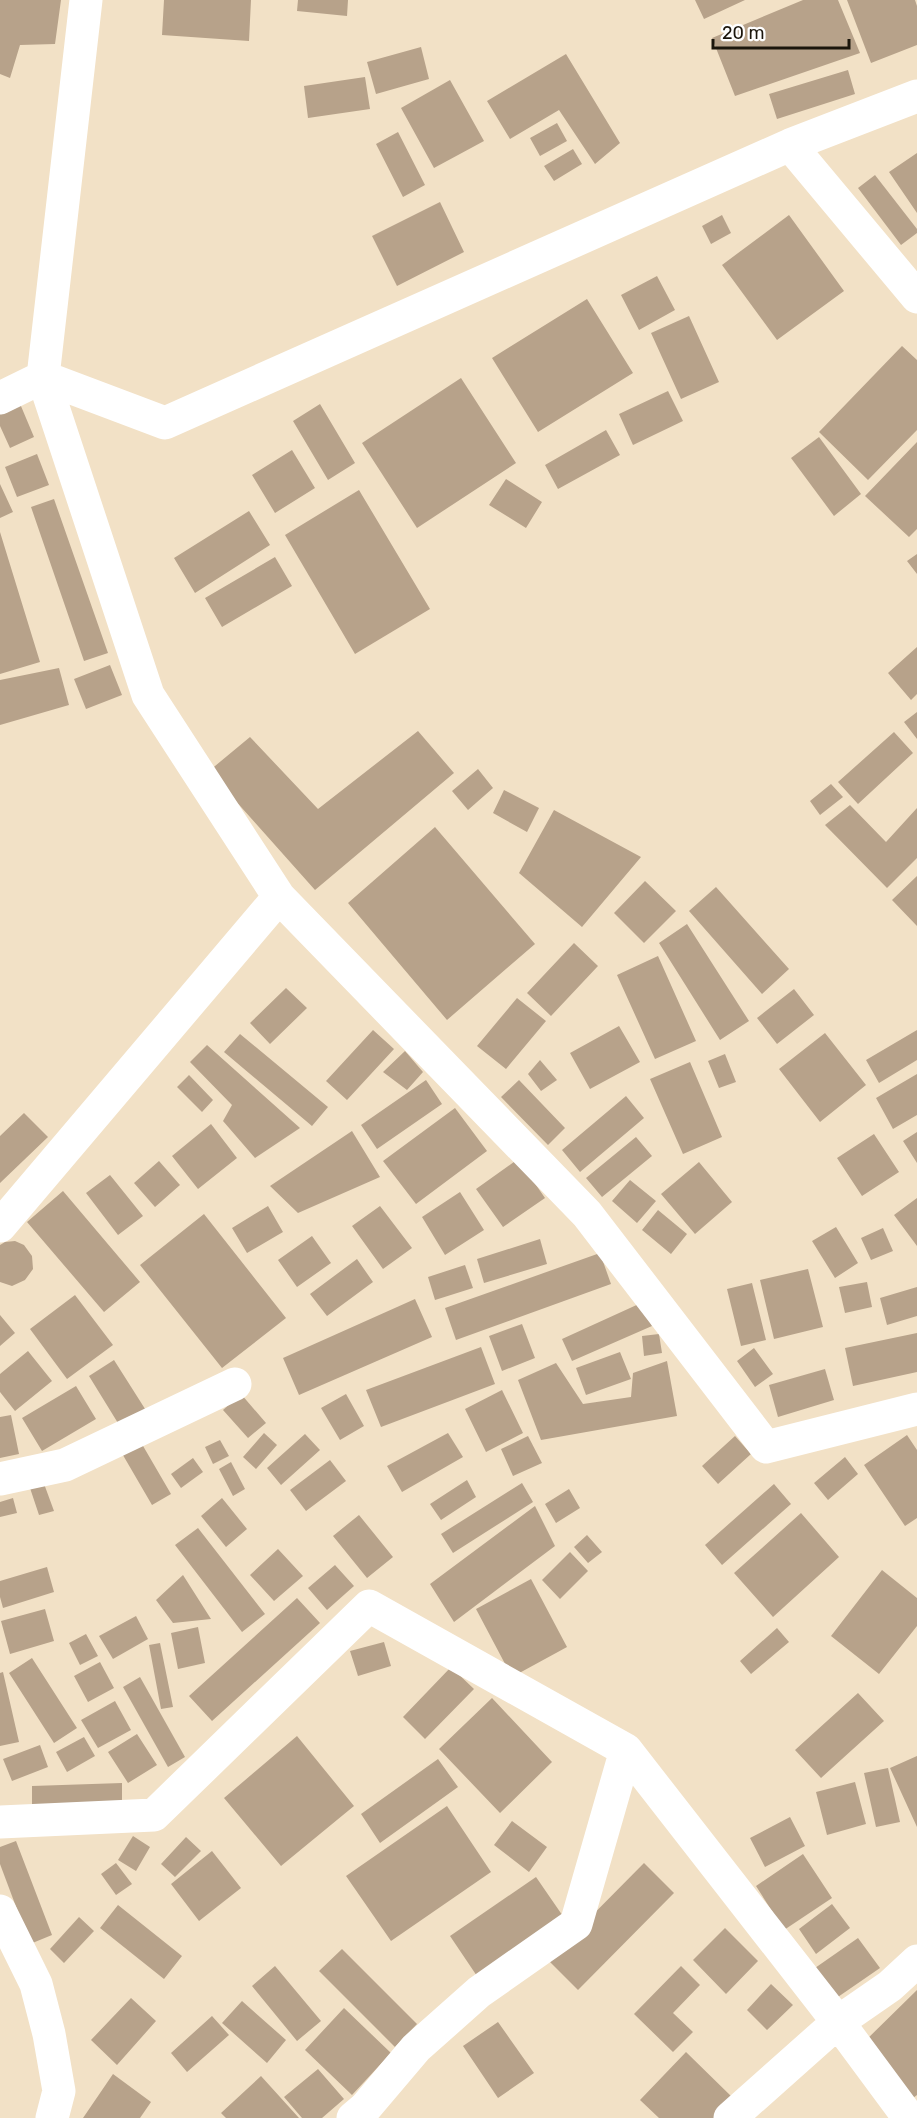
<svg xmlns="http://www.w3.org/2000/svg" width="917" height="2118" viewBox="0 0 917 2118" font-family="Rubik,sans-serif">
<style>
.building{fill:#b7a28a}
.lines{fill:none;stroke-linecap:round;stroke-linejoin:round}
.minor{stroke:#fff;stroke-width:33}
</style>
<rect width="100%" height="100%" fill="#f2e1c6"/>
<path class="building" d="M0 0H61L55 44 20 45 10 78 0 74Z
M164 0H251L249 41 162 35Z
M298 0H348L347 16 297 11Z
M695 0H745L704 19Z
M803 0H838L860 53 735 96 712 38Z
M847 0H915L917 6V45L871 63Z
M421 47 429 79 376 94 367 62Z
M566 54 620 143 595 164 559 110 510 139 487 101Z
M848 70 855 94 777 119 769 94Z
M365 77 370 109 308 118 304 86Z
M450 80 484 141 434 168 401 108Z
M557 123 567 141 540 156 530 138Z
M398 132 425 185 403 197 376 144Z
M573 149 582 164 554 181 544 166Z
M917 153V213L889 172Z
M875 175 917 229V233L901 245 858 188Z
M440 202 464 252 397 286 372 236Z
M722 215 731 233 711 244 702 226Z
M789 215 844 291 777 340 722 265Z
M657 276 675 310 639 330 621 295Z
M587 299 633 373 538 432 492 358Z
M689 316 719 382 681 399 651 333Z
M902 346 917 360V430L868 480 819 432Z
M461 378 516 463 417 528 362 443Z
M668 391 683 421 633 445 619 414Z
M18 399 34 437 10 448 0 426V407Z
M320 404 355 463 328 480 293 421Z
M606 430 620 455 558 489 545 465Z
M819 437 861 494 834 516 791 458Z
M917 442V529L909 537 865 496Z
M292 450 315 488 275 513 252 475Z
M37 454 49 485 17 497 5 467Z
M506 479 542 502 526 528 489 505Z
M0 484 13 512 0 518Z
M359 490 430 609 355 654 285 535Z
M54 499 108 653 84 661 31 507Z
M249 511 270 545 195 593 174 558Z
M0 532 40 662 0 674Z
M917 554V574L907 561Z
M275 557 292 586 222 627 205 598Z
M917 647V694L911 700 888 673Z
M110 665 122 695 86 709 74 679Z
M59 668 69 705 0 725V680Z
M917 712V739L904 722Z
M418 731 454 773 315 890 209 771 250 737 318 809Z
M894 732 913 753 858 804 838 782Z
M478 769 493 788 468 810 452 791Z
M831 784 843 797 820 815 810 801Z
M504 790 539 808 527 832 493 813Z
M850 805 886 842 917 808V858L887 888 825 825Z
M554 810 641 857 582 927 519 873Z
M435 827 535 944 447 1020 348 903Z
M917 876V926L892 900Z
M645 881 676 911 644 943 614 913Z
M716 887 789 969 762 994 689 911Z
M687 924 749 1021 720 1040 659 943Z
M574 943 598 966 551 1016 527 993Z
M658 956 696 1041 655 1059 617 975Z
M286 988 307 1008 270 1044 250 1023Z
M794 989 814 1015 777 1044 757 1018Z
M517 998 546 1021 506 1069 477 1046Z
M619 1026 640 1062 590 1089 570 1053Z
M373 1030 394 1049 347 1100 326 1081Z
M917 1030V1060L879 1083 866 1060Z
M825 1033 866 1085 820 1122 779 1069Z
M240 1034 328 1107 312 1126 224 1052Z
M207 1045 300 1128 255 1158 223 1121 232 1105 190 1062Z
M405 1051 423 1072 407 1090 383 1072Z
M725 1054 736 1082 719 1088 708 1061Z
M540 1060 557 1080 541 1091 528 1074Z
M690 1062 722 1137 683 1154 650 1079Z
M917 1074V1115L893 1129 876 1098Z
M189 1075 213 1100 202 1112 177 1087Z
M426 1080 442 1104 377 1149 361 1125Z
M519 1080 565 1128 548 1145 501 1097Z
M626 1096 644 1118 580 1172 562 1150Z
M455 1108 487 1151 416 1204 383 1161Z
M24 1113 48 1137 0 1183V1136Z
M211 1124 237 1158 198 1189 172 1156Z
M352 1131 380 1177 298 1213 270 1186Z
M917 1132V1163L903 1141Z
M874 1134 899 1172 862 1196 837 1158Z
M636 1137 652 1156 602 1197 586 1178Z
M518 1159 545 1198 503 1227 476 1189Z
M159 1161 180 1185 155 1207 134 1183Z
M699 1162 732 1202 695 1234 661 1194Z
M110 1175 143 1216 118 1235 86 1193Z
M630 1180 656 1201 637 1223 612 1201Z
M63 1191 140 1282 104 1312 27 1222Z
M460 1192 484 1230 445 1255 422 1217Z
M917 1198V1246L894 1215Z
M268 1206 283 1232 247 1253 232 1228Z
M380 1206 412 1248 383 1269 352 1226Z
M658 1210 687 1234 671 1254 642 1230Z
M204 1214 286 1318 222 1368 140 1265Z
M836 1227 858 1263 835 1278 812 1241Z
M883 1228 893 1251 871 1260 861 1238Z
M312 1236 331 1263 297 1287 278 1260Z
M540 1239 547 1264 484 1283 477 1259Z
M15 1241 24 1245 32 1256 33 1269 25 1280 12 1286 0 1282V1245L5 1242Z
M600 1253 611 1284 456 1340 445 1308Z
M357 1259 373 1282 327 1316 310 1294Z
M465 1265 473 1288 435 1300 428 1277Z
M808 1269 823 1327 774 1339 760 1280Z
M867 1282 872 1307 845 1313 839 1287Z
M752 1283 766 1340 741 1346 727 1289Z
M917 1287V1316L887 1325 880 1298Z
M75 1295 113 1345 67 1379 30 1329Z
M415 1299 432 1337 299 1395 283 1358Z
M641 1303 652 1326 572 1361 562 1339Z
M0 1315 15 1333 0 1346Z
M522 1324 535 1358 502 1371 489 1336Z
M917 1333V1372L853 1386 845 1348Z
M659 1334 662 1353 644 1356 642 1336Z
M481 1347 495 1384 381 1427 366 1390Z
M754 1348 773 1374 755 1387 737 1361Z
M28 1351 52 1381 15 1411 0 1392V1374Z
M620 1352 631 1379 586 1395 576 1368Z
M114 1360 147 1412 121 1428 89 1376Z
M667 1361 677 1416 541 1440 518 1380 556 1363 583 1404 631 1397 633 1373Z
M825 1369 834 1400 778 1417 769 1385Z
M76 1386 96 1419 42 1451 22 1418Z
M502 1390 523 1433 486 1452 465 1409Z
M241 1394 266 1423 248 1438 223 1410Z
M346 1394 364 1426 340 1440 321 1408Z
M11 1415 19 1454 0 1458V1417Z
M264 1433 277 1445 256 1469 243 1457Z
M448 1433 463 1457 402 1492 387 1466Z
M305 1434 320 1450 281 1485 267 1468Z
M907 1435 917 1450V1518L905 1526 864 1465Z
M528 1436 542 1463 513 1476 501 1449Z
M735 1436 751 1454 718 1484 702 1466Z
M139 1439 171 1494 152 1505 120 1450Z
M220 1440 229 1456 213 1464 205 1447Z
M845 1457 858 1474 828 1500 814 1483Z
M193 1458 203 1472 181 1488 171 1474Z
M330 1460 346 1481 306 1511 290 1490Z
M231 1462 245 1489 233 1496 219 1469Z
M467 1480 476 1497 441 1520 430 1504Z
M43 1481 54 1511 39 1515 29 1485Z
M522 1483 533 1502 453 1553 441 1534Z
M774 1484 791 1504 722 1565 705 1545Z
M569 1489 580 1508 556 1523 545 1504Z
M13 1498 17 1513 0 1517V1502Z
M222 1498 247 1529 226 1547 201 1516Z
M535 1506 555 1546 454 1622 430 1584Z
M801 1513 839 1557 773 1617 734 1573Z
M359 1515 393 1557 367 1578 333 1536Z
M198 1528 265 1614 242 1632 175 1545Z
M587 1535 602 1552 588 1563 574 1547Z
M278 1549 303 1576 274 1601 250 1575Z
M570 1552 588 1571 560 1599 542 1580Z
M335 1565 354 1586 327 1610 308 1588Z
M47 1567 54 1592 3 1608 0 1597V1581Z
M882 1570 917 1598V1626L879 1674 831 1636Z
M183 1575 211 1619 173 1623 156 1600Z
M531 1579 567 1647 512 1677 476 1609Z
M297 1598 320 1623 212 1721 189 1696Z
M45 1609 54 1641 10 1654 1 1621Z
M136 1616 148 1639 113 1659 99 1636Z
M198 1627 205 1663 178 1669 171 1633Z
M777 1628 789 1642 751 1674 740 1661Z
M86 1634 98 1656 80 1665 69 1643Z
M384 1642 391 1666 358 1676 350 1651Z
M160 1643 173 1707 161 1709 149 1645Z
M32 1658 77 1728 54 1743 9 1673Z
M100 1662 114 1688 88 1702 74 1676Z
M451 1667 474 1689 425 1739 403 1717Z
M3 1672 19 1742 0 1746V1673Z
M140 1677 185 1757 168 1767 123 1687Z
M858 1693 884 1721 821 1778 795 1750Z
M492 1698 552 1762 500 1813 439 1749Z
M115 1701 131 1730 98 1748 81 1720Z
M137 1734 157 1765 128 1783 108 1752Z
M297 1736 354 1806 281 1866 224 1798Z
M84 1737 95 1756 67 1772 56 1752Z
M40 1745 48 1767 12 1781 3 1759Z
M917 1756V1827L890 1768Z
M438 1759 458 1787 380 1843 361 1814Z
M888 1768 900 1822 876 1827 864 1773Z
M855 1782 866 1824 827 1835 816 1792Z
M122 1783V1803L32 1807V1786Z
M447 1806 491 1872 391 1941 346 1876Z
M790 1817 805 1846 765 1867 750 1838Z
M512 1821 547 1847 529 1872 494 1845Z
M133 1836 150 1847 136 1871 118 1860Z
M186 1837 201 1851 175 1877 161 1864Z
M16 1841 52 1935 30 1944 0 1864V1847Z
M212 1851 241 1888 199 1921 171 1884Z
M803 1854 832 1898 784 1930 756 1886Z
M116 1863 132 1884 116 1895 101 1874Z
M644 1863 674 1893 578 1990 548 1960Z
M536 1877 567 1922 481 1982 450 1936Z
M832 1904 850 1928 816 1954 799 1929Z
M118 1905 182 1956 164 1979 100 1928Z
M79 1917 94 1931 64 1963 50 1949Z
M725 1928 758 1961 726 1994 693 1960Z
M858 1938 880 1968 835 1999 815 1968Z
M342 1949 417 2024 395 2047 319 1971Z
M275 1966 321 2021 297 2041 252 1986Z
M681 1966 700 1985 673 2013 693 2032 673 2052 634 2014Z
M771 1984 793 2005 767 2030 747 2010Z
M917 1990V2095L913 2098 861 2045Z
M131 1998 156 2021 117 2065 91 2040Z
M242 2001 286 2040 267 2063 222 2023Z
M344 2008 391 2053 352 2095 305 2050Z
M212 2016 229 2035 187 2072 171 2053Z
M498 2022 534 2073 498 2098 463 2046Z
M686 2052 733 2098 714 2118H659L640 2100Z
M318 2069 344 2099 322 2118H302L284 2097Z
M113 2074 151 2102 140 2118H83Z
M261 2076 299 2118H226L221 2113Z"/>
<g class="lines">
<path class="minor" d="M86 0 43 377 148 695 279 897 587 1214 766 1447 917 1409
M790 145 917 297
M0 398 43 377 165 423 790 145 917 96
M0 1226 279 897
M0 1479 65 1465 235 1384
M0 1822 154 1815 369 1606 626 1750 838 2022 909 2118
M0 1911 36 1984 49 2034 59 2091 52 2118
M353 2118 366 2107 416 2048 479 1992 576 1924 626 1750
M730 2118 838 2022 890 1986 917 1961"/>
</g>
<path d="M713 39v9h136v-9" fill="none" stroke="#1b160c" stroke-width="3"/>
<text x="722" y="39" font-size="18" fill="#1b160c" stroke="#ffffff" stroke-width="4.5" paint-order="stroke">20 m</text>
</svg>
